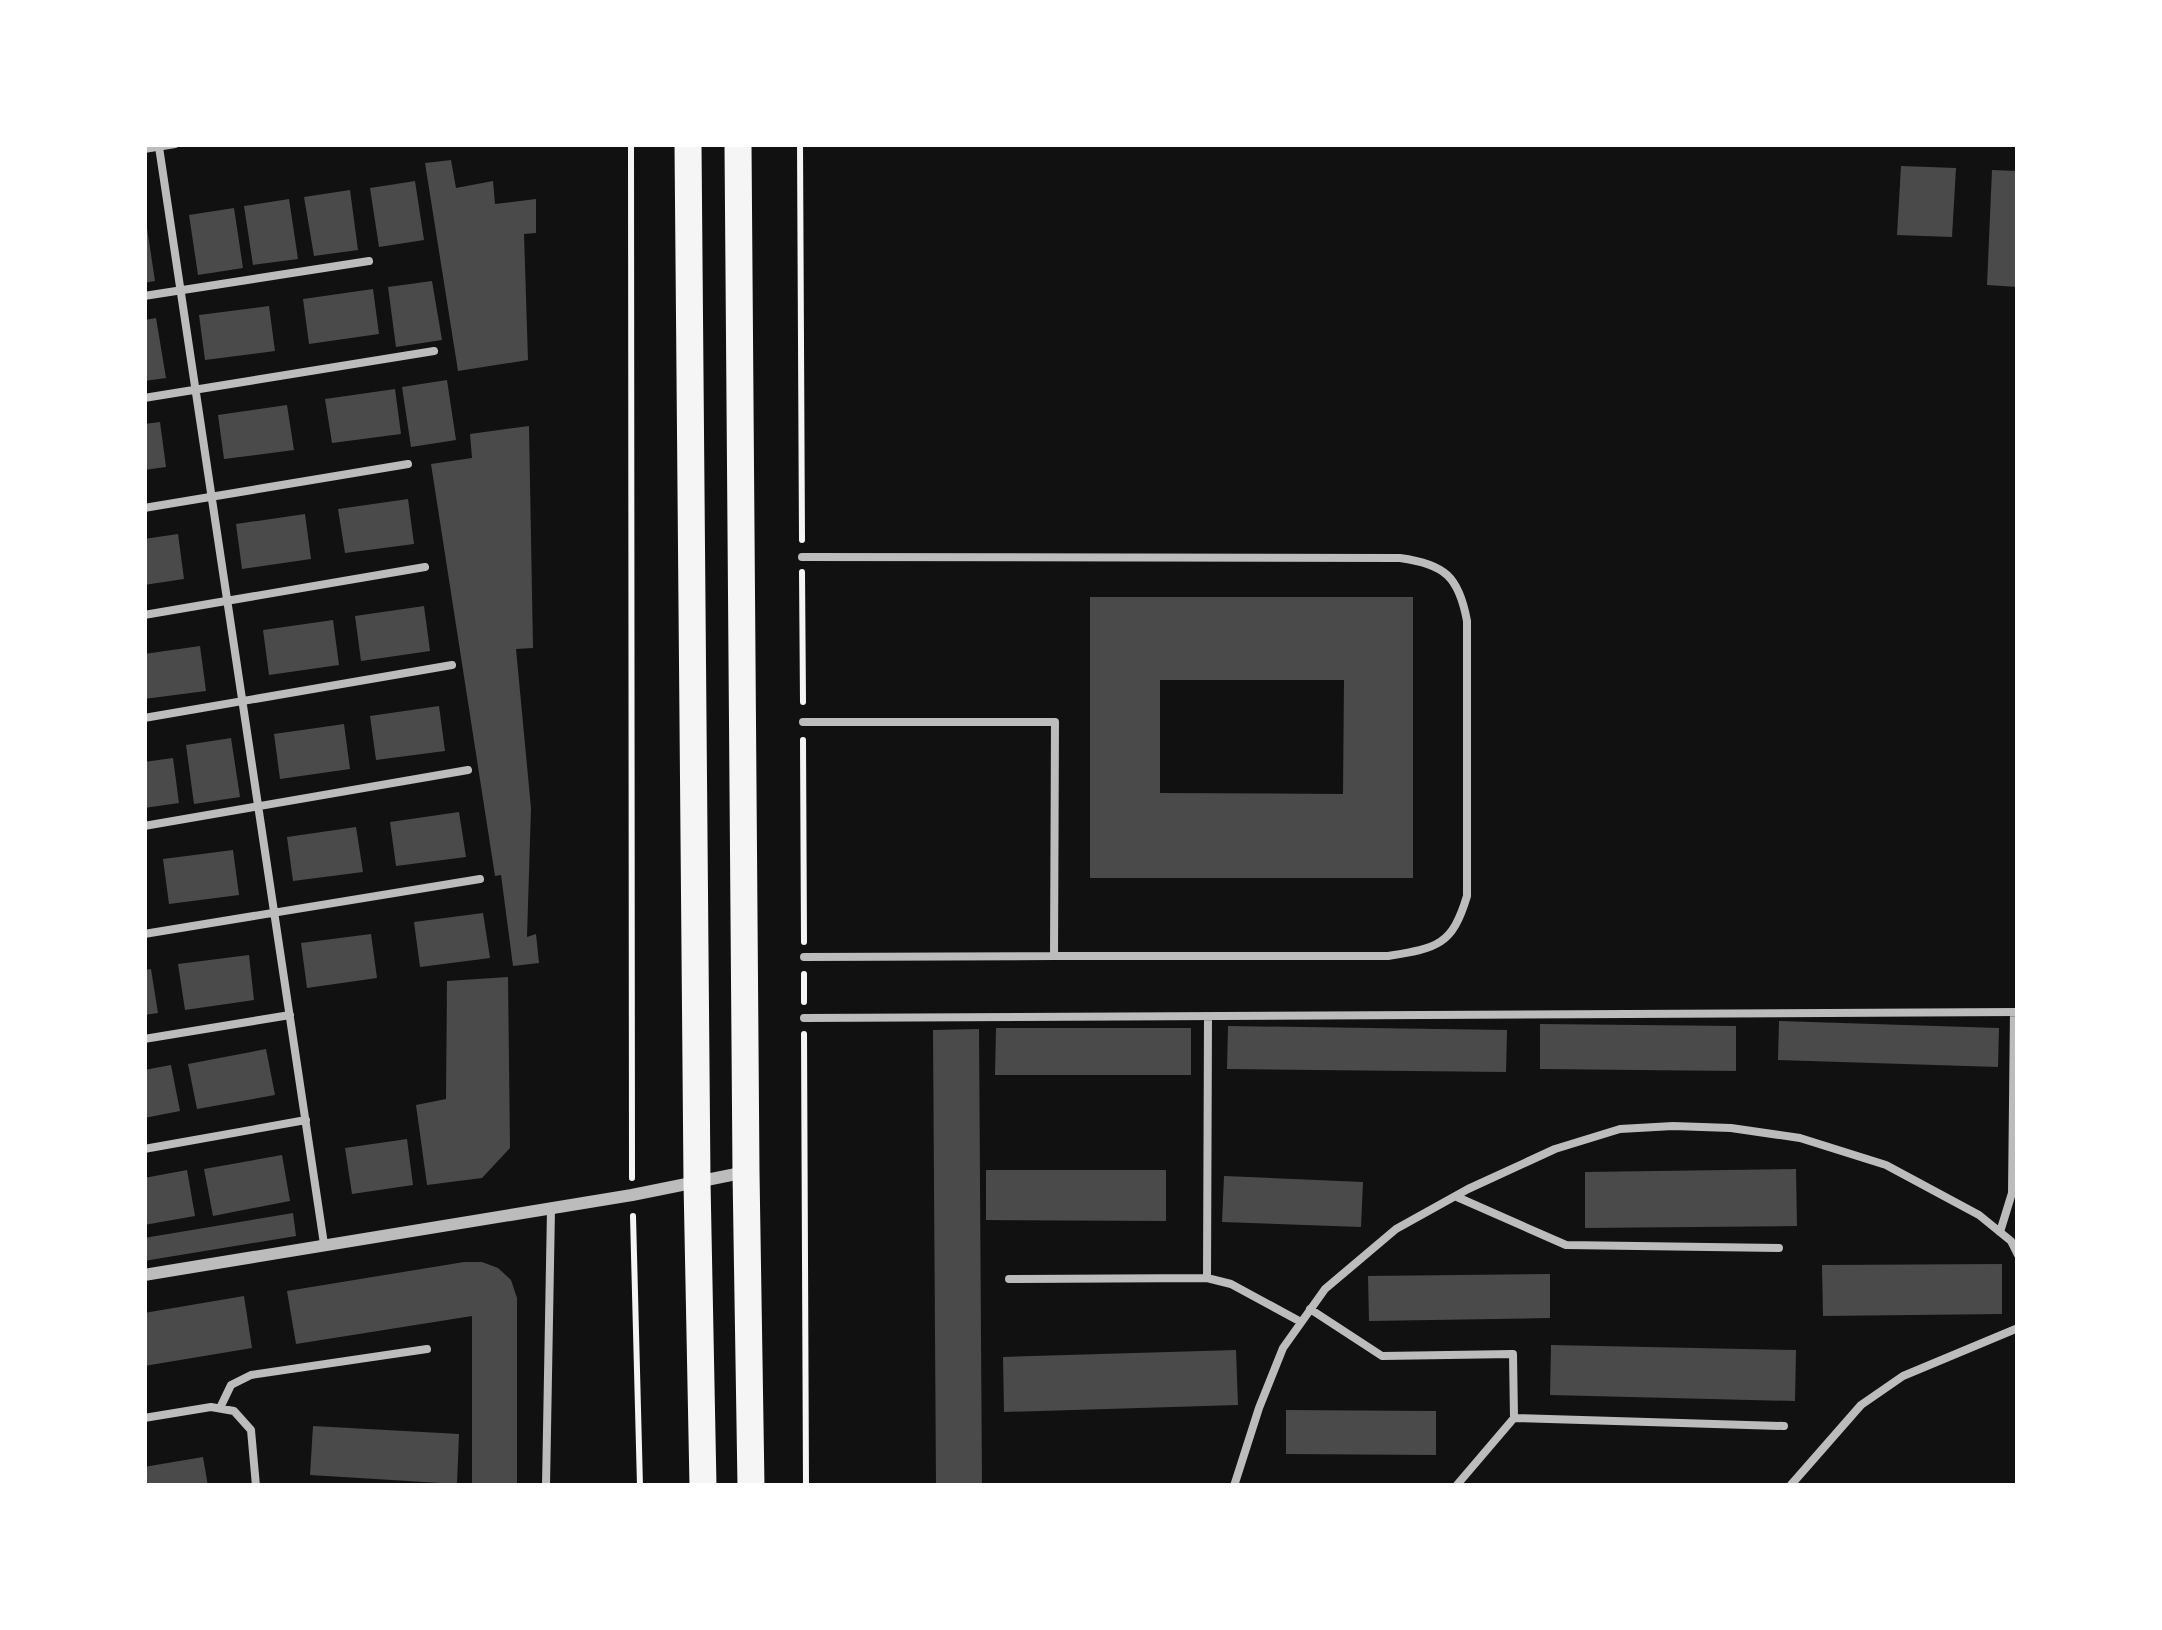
<svg xmlns="http://www.w3.org/2000/svg" width="2162" height="1630" viewBox="0 0 2162 1630" font-family="'Space Grotesk',sans-serif">
<style>
.building{fill:#4a4a4a;fill-rule:evenodd}
.lines{fill:none;stroke-linecap:round;stroke-linejoin:round}
.path{stroke:#f5f5f5;stroke-width:6}
.service{stroke:#bcbcbc;stroke-width:8}
.minor{stroke:#bcbcbc;stroke-width:12}
.trunk{stroke:#f5f5f5;stroke-width:27}
</style>
<rect width="100%" height="100%" fill="#111"/>
<path class="building" d="M451 160 456 188 493 181 495 204 536 199V233L524 234 528 360 458 371 425 163Z
M1901 166 1956 168 1952 237 1897 235Z
M1992 170 2018 171V287L1987 285Z
M415 181 424 240 379 247 370 188Z
M350 190 358 250 314 256 304 197Z
M289 199 298 259 253 265 244 206Z
M234 208 243 268 198 275 189 215Z
M144 228H147L155 281 144 283Z
M432 281 442 340 396 347 388 287Z
M373 289 379 334 309 344 303 299Z
M269 306 275 351 205 360 199 315Z
M156 318 166 378 144 381V320Z
M447 380 456 440 411 447 402 387Z
M395 389 401 434 332 443 325 399Z
M287 405 294 450 224 459 218 415Z
M160 422 166 467 144 470V424Z
M529 426 533 648 516 649 531 808 527 937 536 934 539 963 513 966 501 875 495 876 431 464 472 458 470 434Z
M408 499 414 544 345 553 338 509Z
M305 514 311 559 242 569 236 524Z
M178 534 184 579 144 585V539Z
M1090 597H1413V878H1090ZM1160 680H1344L1343 794 1160 793Z
M424 606 430 651 361 661 355 616Z
M333 620 339 665 269 675 263 630Z
M200 646 206 691 144 699V654Z
M439 706 445 751 376 760 370 716Z
M344 724 350 769 280 779 274 734Z
M231 738 240 797 194 804 186 745Z
M173 758 179 803 144 808V762Z
M459 812 466 857 396 866 390 822Z
M356 827 363 872 293 881 287 837Z
M233 850 239 895 169 904 163 859Z
M483 913 490 958 420 967 414 922Z
M371 934 377 978 307 988 301 943Z
M249 955 254 1000 185 1010 178 964Z
M151 969 158 1013 144 1015V970Z
M508 977 510 1148 482 1178 427 1185 416 1105 446 1099 447 981Z
M1779 1021 1999 1028 1998 1067 1778 1060Z
M1540 1024 1736 1026V1071L1540 1069Z
M1228 1026 1507 1030 1506 1072 1227 1069Z
M996 1028H1191V1075H995Z
M979 1029 982 1486H936L933 1030Z
M266 1049 275 1095 197 1109 188 1064Z
M171 1065 180 1111 144 1118V1070Z
M407 1139 413 1185 352 1194 345 1148Z
M282 1155 290 1201 213 1216 204 1169Z
M1796 1169 1797 1226 1585 1228V1172Z
M187 1170 195 1216 144 1225V1178Z
M986 1170H1166V1221L986 1220Z
M1224 1176 1363 1182 1361 1227 1222 1222Z
M293 1213 296 1236 144 1261V1238Z
M464 1262H482L498 1268 511 1280 517 1298V1486H472V1316L296 1344 287 1291Z
M2002 1264V1314L1823 1316 1822 1265Z
M1550 1274V1318L1369 1321 1368 1276Z
M244 1296 252 1348 144 1366V1313Z
M1551 1345 1796 1350 1795 1401 1550 1395Z
M1236 1350 1238 1405 1004 1412 1003 1357Z
M1286 1410 1436 1411V1455L1286 1454Z
M313 1426 459 1434 457 1484 310 1475Z
M203 1457 208 1486H144V1467Z"/>
<g class="lines">
<path class="path" d="M631 144 632 1178
M800 144 802 540
M802 572 803 702
M803 740 804 942
M804 974V1002
M804 1034 806 1486
M633 1216 640 1486"/>
<path class="service" d="M159 147 324 1244
M144 149 175 144
M144 296 369 261
M144 398 434 351
M144 508 408 464
M802 557 1400 558C1445 564 1459 577 1467 621V896C1452 946 1437 948 1388 956H1054L1055 722H803
M144 615 425 567
M144 718 452 665
M144 826 468 770
M144 934 480 879
M804 957 1054 956
M804 1018 2018 1012
M144 1039 290 1015
M144 1149 306 1120
M1457 1197 1566 1245 1779 1248
M2000 1232 2012 1193 2014 1012
M1207 1278 1208 1017
M1009 1279 1207 1278 1231 1284 1301 1322
M1310 1309 1382 1356 1513 1354 1514 1418 1456 1486
M220 1408 231 1385 251 1375 427 1349
M144 1418 211 1407 234 1411 251 1430 256 1486
M1514 1418 1784 1426
M546 1486 551 1209
M1234 1486 1259 1408 1283 1348 1325 1289 1396 1229 1468 1189 1555 1149 1620 1129 1673 1126 1731 1128 1800 1138 1886 1165 1979 1215 2011 1241 2018 1255
M1790 1486 1861 1405 1903 1376 2018 1328"/>
<path class="minor" d="M144 1275 632 1195 746 1172"/>
<path class="trunk" d="M688 144 697 1182 703 1486
M738 144 746 1172 751 1486"/>
</g>
<rect width="2162" height="1630" fill="none" stroke="#ffffff" stroke-width="294"/>
</svg>
